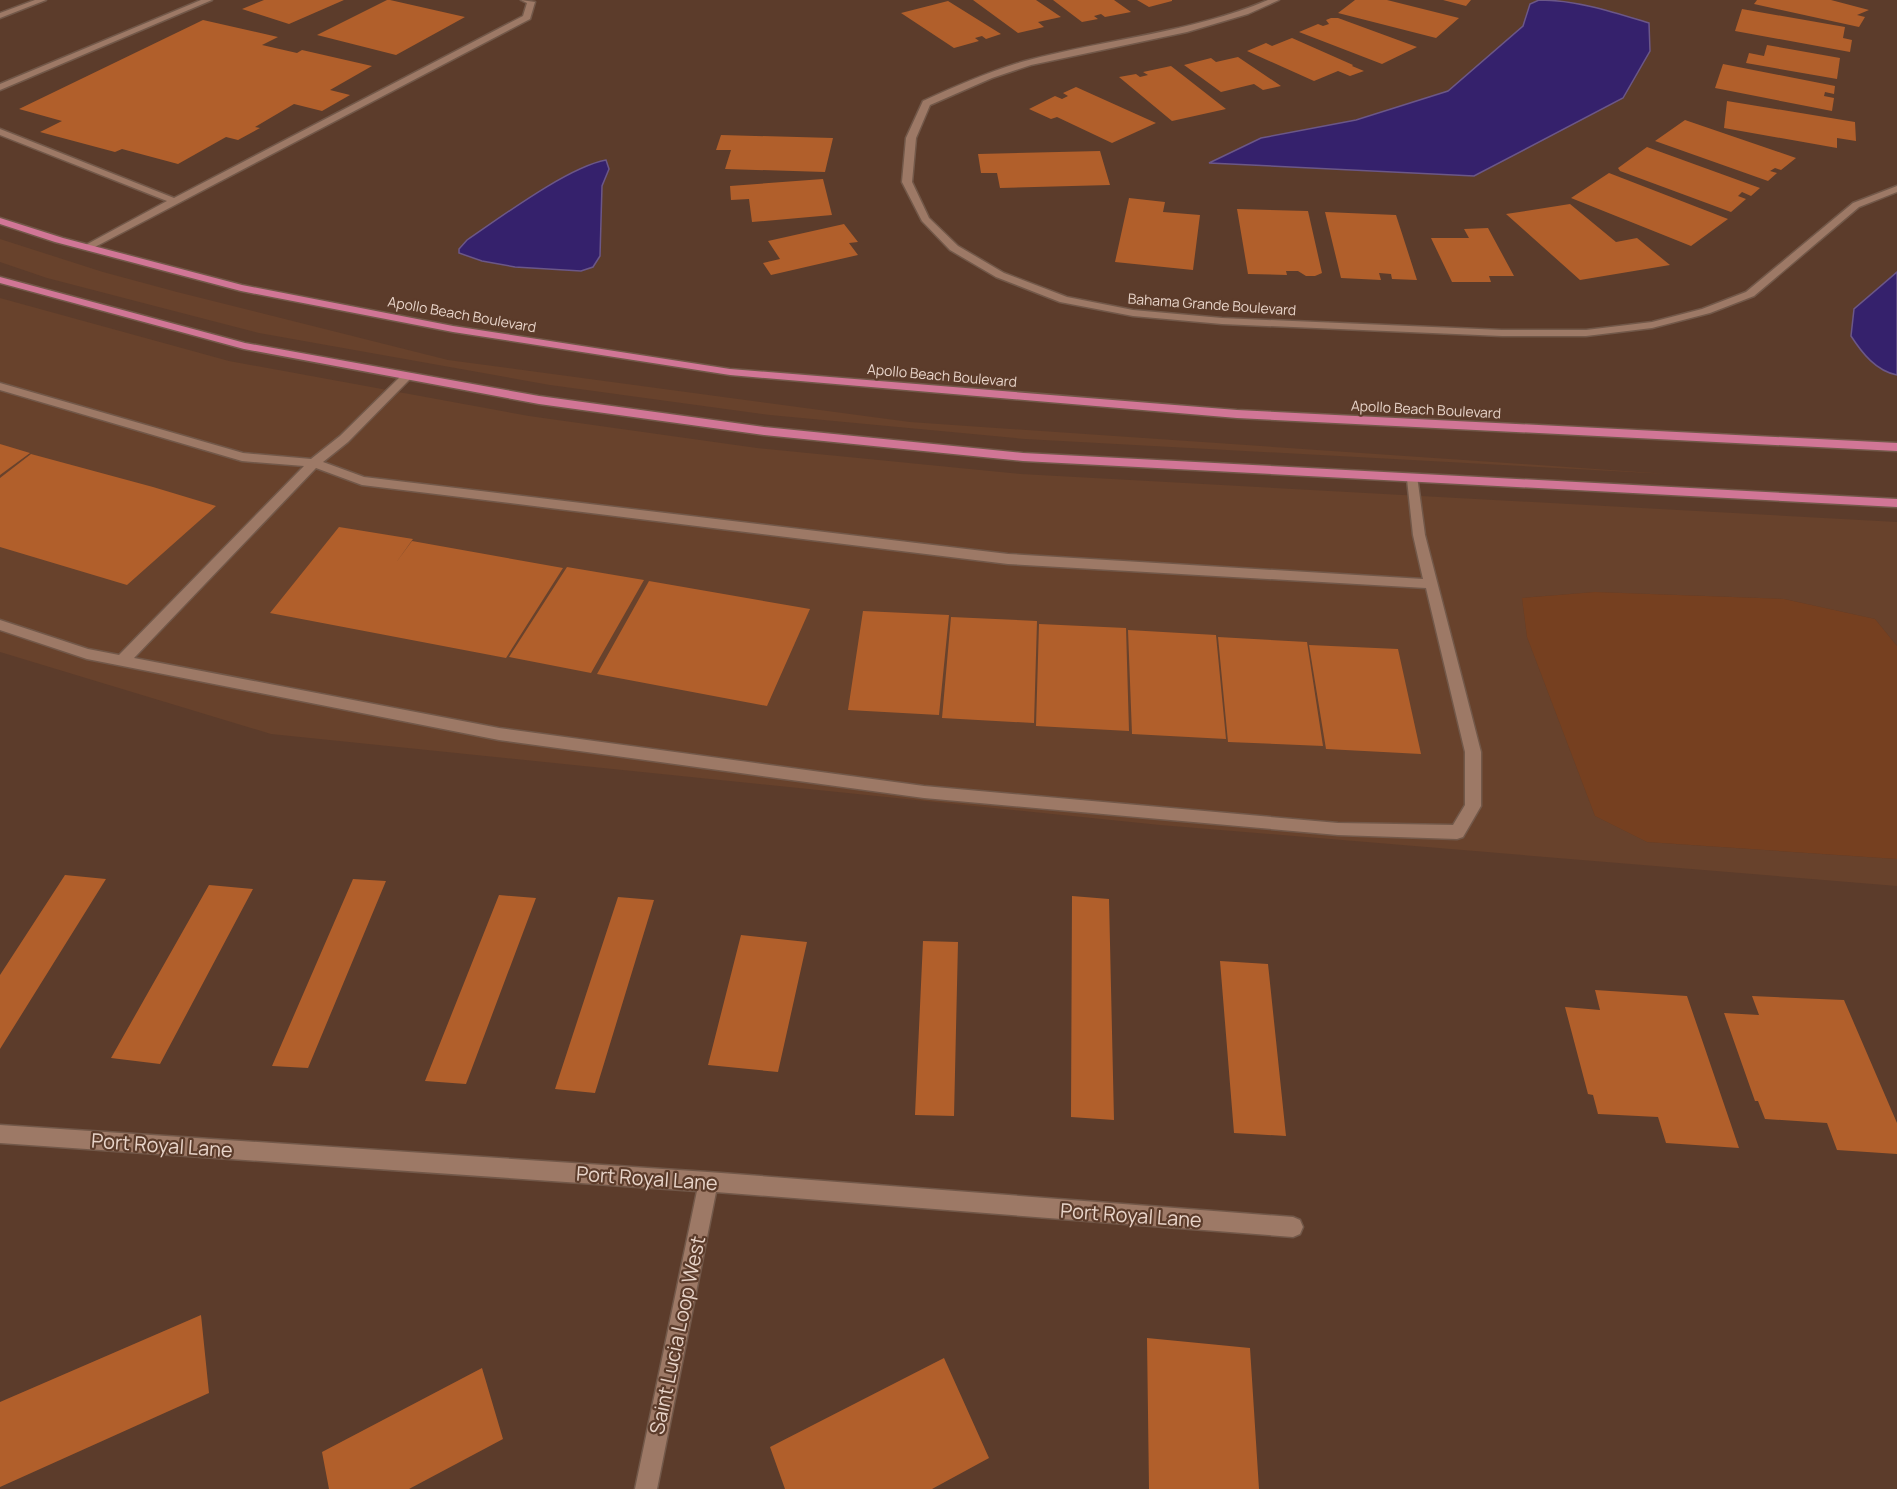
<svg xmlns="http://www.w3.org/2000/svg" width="1897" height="1489" viewBox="0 0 1897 1489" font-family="Manrope,sans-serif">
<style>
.built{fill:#68422c}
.green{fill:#764020}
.water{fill:#35216c;stroke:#6b5788;stroke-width:1.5}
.building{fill:#b15f2b}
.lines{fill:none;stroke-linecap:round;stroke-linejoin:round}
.minor-casing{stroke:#725849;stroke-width:3}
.major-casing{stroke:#725849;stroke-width:3}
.minor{fill:#9d7966;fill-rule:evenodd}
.major{fill:#d17696;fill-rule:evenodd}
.labels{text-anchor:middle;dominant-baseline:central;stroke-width:4.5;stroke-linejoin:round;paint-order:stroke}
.far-street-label{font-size:14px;fill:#e8d4c9;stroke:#5c3c2b}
.near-street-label{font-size:20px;fill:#e8d4c9;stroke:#5c3c2b}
</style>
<rect width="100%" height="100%" fill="#5c3c2b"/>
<path class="built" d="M0 239 103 272 177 292 448 360 910 422 1668 474 1025 439 770 415 550 385 259 333 47 278 0 262Z
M0 298 229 361 529 416 757 448 1021 474 1897 522V646L1875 619 1784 599 1595 592 1522 598 1527 637 1595 816 1647 842 1897 859V886L1160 825 271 734 0 652Z"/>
<path class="green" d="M1595 592 1784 599 1875 619 1897 646V859L1647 842 1595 816 1527 637 1522 598Z"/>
<path class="water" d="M1539 0C1577 0 1613 12 1649 23L1650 51 1623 98 1474 176 1209 163 1261 138 1356 120 1448 91 1523 26 1530 4Z
M606 160 609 169 602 186 600 256 593 267 581 271 515 267 482 261 459 253V249L467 240C501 217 568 167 606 160Z
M1897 272V375C1876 371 1862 353 1851 336L1854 309Z"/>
<path class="building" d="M264 0H344L289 24 242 9Z
M387 0H390L465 17 396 55 317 35Z
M973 0H1036L1061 17 1038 22 1044 27 1018 33Z
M1053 0H1114L1131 12 1105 17 1101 14 1094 16 1098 19 1082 22Z
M1137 0H1172V1L1149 7Z
M1355 0H1387L1459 18 1436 38 1338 13Z
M1443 0H1471L1466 6Z
M1757 0H1831L1869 10 1857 15 1865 17 1859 27 1754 4Z
M948 1 1001 34 986 39 982 36 975 38 979 41 954 48 901 13Z
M1742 9 1845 27 1843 38 1852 40 1850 52 1735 31Z
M1331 18H1338L1417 47 1382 64 1299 32 1318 24 1323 26 1329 24 1326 20Z
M203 20 278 37 262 45 297 53 302 50 372 66 330 90 350 95 322 111 294 104 255 127 260 128 238 140 226 137 178 164 122 149 115 152 40 132 62 121 19 109Z
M1292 38 1353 65 1352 66 1364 71 1350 76 1338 71 1314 81 1247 51 1266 43 1272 46Z
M1767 45 1840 58 1837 79 1746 63 1749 53 1764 56Z
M1238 57 1281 86 1263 90 1254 84 1221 92 1184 65 1211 58 1216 62Z
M1723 64 1835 86 1834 94 1825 92 1824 96 1834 98 1832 111 1715 88Z
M1171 66 1226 109 1172 121 1119 77 1136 74 1140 77 1148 75 1143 72Z
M1076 87 1156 123 1112 143 1057 117 1051 119 1029 109 1055 96 1062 99 1068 96 1063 93Z
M1727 101 1855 122 1856 141 1837 138V148L1724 128Z
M1685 120 1796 158 1781 170 1775 168 1770 171 1777 173 1768 181 1655 141Z
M721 135 833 138 825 172 725 169 731 150H716Z
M1647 147 1760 188 1751 196 1742 192 1738 196 1746 199 1731 212 1620 171 1618 168Z
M1100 151 1110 185 1000 188 997 173H981L978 154Z
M1609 173 1728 219 1691 246 1571 198Z
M823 179 832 215 752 222 749 199 731 200 730 186Z
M1129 198 1165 202 1163 212 1200 215 1193 270 1115 262Z
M1570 204 1616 242 1637 238 1670 265 1580 280 1506 214Z
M1237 209 1308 211 1322 273 1315 276H1306L1298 271H1286L1287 275 1248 274Z
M1325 212 1396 215 1417 280 1392 279 1391 274 1379 273 1381 280 1341 278Z
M844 224 858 242 849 243 858 255 771 275 763 263 780 259 768 241Z
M1488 228 1514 276H1489L1491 282H1452L1431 238H1469L1464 229Z
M0 444 30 453 0 475Z
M31 454 153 487 216 506 127 585 0 547V478Z
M339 527 413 539 395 564 412 541 563 568 506 658 270 613Z
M567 567 644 580 591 673 509 657Z
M649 581 810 609 767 706 597 674Z
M863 611 949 615 939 715 848 710Z
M951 617 1037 621 1034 723 942 718Z
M1039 624 1126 628 1129 731 1036 726Z
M1128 630 1216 635 1226 739 1132 734Z
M1218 637 1307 642 1323 746 1228 742Z
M1309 645 1398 649 1421 754 1326 749Z
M65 875 106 879 0 1049V975Z
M353 879 386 881 308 1068 272 1066Z
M209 885 253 889 160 1064 111 1058Z
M499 895 536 898 466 1084 425 1081Z
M1072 896 1109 899 1114 1120 1071 1117Z
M618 897 654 900 595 1093 555 1089Z
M741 935 807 942 778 1072 708 1065Z
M923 941 958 942 954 1116 915 1115Z
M1220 961 1268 964 1286 1136 1234 1133Z
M1595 990 1687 996 1739 1148 1666 1143 1658 1117 1598 1114 1593 1095 1588 1094 1565 1007 1600 1010Z
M1752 996 1844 1000 1897 1123V1154L1837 1150 1827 1123 1765 1119 1758 1101H1755L1724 1013 1759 1015Z
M201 1315 209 1393 0 1487V1402Z
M1147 1338 1250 1348 1259 1489H1149Z
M944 1358 989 1458 932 1489H785L770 1447Z
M482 1368 503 1439 409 1489H329L322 1452Z"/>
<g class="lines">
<defs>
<path id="minor" d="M35 0H46L0 18V13Z
M201 0H212L0 90V84Z
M521 0 535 2 530 19 91 249 82 247 167 201 0 135V129L174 198 523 16 527 3Z
M1268 0H1279L1248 14 1187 32 1031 65 992 78 930 105 916 138 912 182 929 218 958 246 1004 273 1067 297 1133 310 1222 318 1502 330H1586L1652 322 1702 309 1746 292 1853 203 1897 186V192L1859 207 1754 296 1710 313 1652 328 1586 336H1502L1222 324 1133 316 1060 302 996 277 950 250 922 221 902 182 906 138 923 101C956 86 990 71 1025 61 1106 39 1190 33 1268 0Z
M407 373 413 376 411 378 348 442 323 462 364 477 1008 554 1423 579 1413 535 1407 479 1413 475 1417 476 1425 535 1481 752V806L1463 837 1457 839 1338 835 924 798 499 740 87 659 0 630V620L88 649 119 655 304 466 242 461 0 390V383L243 453 311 459 340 436 403 374ZM316 468 362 485 1008 564 1426 588 1465 752V805L1453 825 1338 823 924 786 499 728 134 658Z
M0 1125 708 1172 1293 1217 1300 1220 1303 1227 1300 1234 1293 1237 716 1192 657 1489H635L697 1191 0 1143Z"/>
<path id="major" d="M0 218 63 238 242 285 453 326 730 369 1237 410 1897 443V451L1237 418 730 375 453 332 241 291 55 242 0 224Z
M0 277 245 343 539 396 764 427 1023 453 1897 499V507L1023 461 764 435 539 404 244 349 0 283Z"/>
</defs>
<use href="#minor" class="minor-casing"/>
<use href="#major" class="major-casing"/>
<use href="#minor" class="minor"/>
<use href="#major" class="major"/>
</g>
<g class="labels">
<g class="far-street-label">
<text transform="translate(1212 304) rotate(4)">Bahama Grande Boulevard</text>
<text transform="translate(462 314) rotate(10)">Apollo Beach Boulevard</text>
<text transform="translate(942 375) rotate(5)">Apollo Beach Boulevard</text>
<text transform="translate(1426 409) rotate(3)">Apollo Beach Boulevard</text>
</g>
<g class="near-street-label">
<text transform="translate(162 1145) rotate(4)">Port Royal Lane</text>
<text transform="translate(647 1178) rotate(4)">Port Royal Lane</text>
<text transform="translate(1131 1215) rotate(4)">Port Royal Lane</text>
<text transform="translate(677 1335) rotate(-78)">Saint Lucia Loop West</text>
</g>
</g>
</svg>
